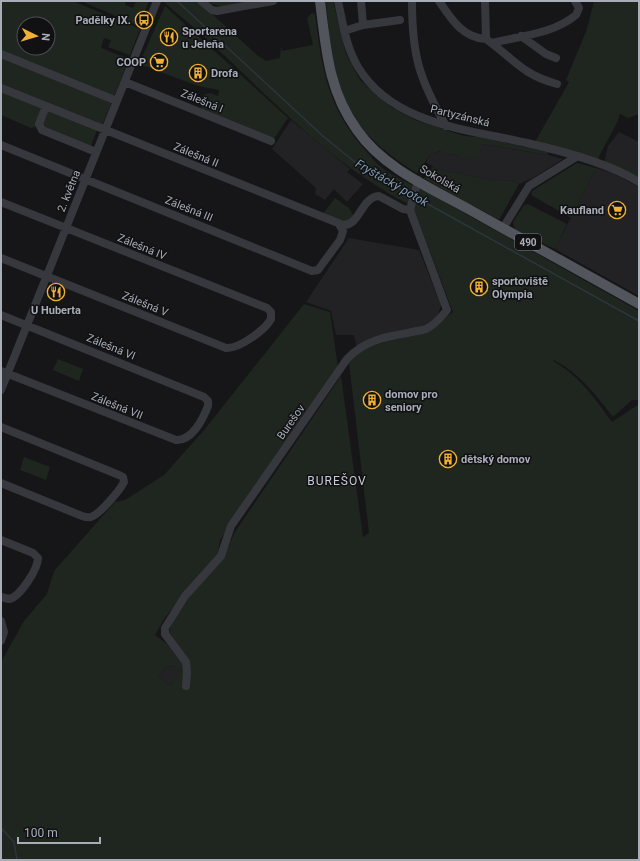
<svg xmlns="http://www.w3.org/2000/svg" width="640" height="861" viewBox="0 0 640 861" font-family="Roboto,sans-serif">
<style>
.built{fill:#222225}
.green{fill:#1e261f;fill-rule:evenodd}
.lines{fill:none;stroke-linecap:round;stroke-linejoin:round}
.stream{stroke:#2c353c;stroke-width:1.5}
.minor{stroke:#37383d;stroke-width:8}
.major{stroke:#53555c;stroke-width:10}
.labels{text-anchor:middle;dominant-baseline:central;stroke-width:3;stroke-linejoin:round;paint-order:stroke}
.shield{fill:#111113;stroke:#7b7e86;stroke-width:1}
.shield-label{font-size:10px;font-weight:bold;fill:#a8adb8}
.poi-label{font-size:11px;font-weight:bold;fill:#a8adb8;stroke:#111113;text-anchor:start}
.street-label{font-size:11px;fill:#a8adb8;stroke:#111113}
.water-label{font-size:12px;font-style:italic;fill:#7f9bb3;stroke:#111113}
.neighbourhood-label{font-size:12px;letter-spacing:1px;fill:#c9ccd4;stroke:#111113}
</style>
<rect width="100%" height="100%" fill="#161618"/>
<path class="built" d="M291 120 350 169 347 172 363 184 347 202 334 189 325 200 315 194 316 188 272 149Z
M619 132 639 142V175L605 159 608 146Z
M481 144 548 155 563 159 533 178 519 184 513 181 491 180 436 169 426 162 430 155 441 151 460 157 480 152Z
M596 168 614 174 639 187V296L555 249Z
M349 238 419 250 441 305 437 317 424 326 357 347 354 335H336L331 311 306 302Z
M174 666 183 670 170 686 159 677 166 667Z"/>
<path class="green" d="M1 1H73L140 29 130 55 108 47 111 40 104 38 101 48 129 59 102 126 1 85ZM24 24H48V48H24Z
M81 1H125V5L133 8 136 1H149L139 26Z
M163 1H194L211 13 257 55 266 61 280 58 281 46 282 51 313 45 307 18 312 13 315 14C322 67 326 102 360 144 369 154 375 163 385 170 393 176 404 180 412 185L408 204C331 164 271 99 209 41 194 27 178 15 163 1Z
M208 1H251C237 4 220 11 208 1Z
M326 1H333L346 54 360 80 391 107 415 120 464 136 479 137 548 152V155L482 144 478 158 460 157 440 151 430 155 417 173C384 153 353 127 339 89 329 62 329 29 326 1Z
M594 1H639V114L628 118 620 114C615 131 604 144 597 161L535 142 569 82 566 80 587 29Z
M165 6 288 118 273 140 202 110 200 103 202 95 210 93 218 96 219 90 198 86 139 64Z
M1 91 42 108 36 127 31 128 1 115Z
M48 110 97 130 90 148 42 127Z
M605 159 639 173V178L604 162Z
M577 163 596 168 571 218 531 195 532 191Z
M432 167 436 169 491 180 513 181 519 184 499 220 424 179Z
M418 187 639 311V400H632L613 417C596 395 579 373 554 360L553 361C581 377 594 398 612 422L639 404V860H1V662L24 621 47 594 54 571 115 502 125 500 164 475 205 429 304 304 330 312 338 367 220 540 218 554 164 619 155 635 167 644 176 655 184 656 169 632C178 602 205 583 223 557 228 550 231 540 235 532L341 376 363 537 369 533 349 363C366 340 397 342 422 333 434 329 443 318 453 312L413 207ZM174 666 182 670 170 686 159 677 166 667Z
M335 198 349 208 354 217 349 223 322 215Z
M528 204 567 224 555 249 515 230 513 222 524 205Z
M58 359 83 369 79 381 53 370Z
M24 457 50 467 46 480 20 470Z"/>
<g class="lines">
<path class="stream" d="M177 1 324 137 361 167 411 195
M417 198 639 321
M1 828 14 842 17 860"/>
<path class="minor" d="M201 1 212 10 217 11 273 1
M338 1C343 24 346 47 358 67 393 125 468 129 527 143 563 151 608 163 639 182
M361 1 363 25
M412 1C412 56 419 78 446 126
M439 1C451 19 463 38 486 39
M485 1 486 39C514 59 521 74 557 84
M344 31 363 25 400 20
M521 36 546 54 556 58
M492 43C520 36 553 34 576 15L579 8 575 1
M1 54 117 101
M125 82 271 141
M1 88 343 225C360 226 361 197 379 196L403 209 410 210
M46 106 39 124 42 130 96 152
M1 145 312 271 318 270 340 240 343 231 339 224
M1 202 267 308 271 312V319C265 330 239 349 226 348L1 258
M503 228 529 186 576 157
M1 315 204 397 208 401V406C203 419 192 441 176 440L1 371
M1 390 157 1
M1 427 119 475 123 477 124 482C120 490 100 514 91 517 88 518 85 517 82 516L1 483
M1 540 33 553 38 558C38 569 20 597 9 599L1 597
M1 621 4 632 1 641
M186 686 187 672 186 662 165 634V628L185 596 221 556 231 526 347 359C364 341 384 337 408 333 414 331 421 331 426 329 435 325 441 317 447 310L410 210 418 180"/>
<path class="major" d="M320 1C326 48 328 90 357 130 384 169 433 189 472 211 528 242 583 273 639 304"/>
</g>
<defs>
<symbol id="bus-ring" viewBox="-11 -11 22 22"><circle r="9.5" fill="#111113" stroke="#f2b134" stroke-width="1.5"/><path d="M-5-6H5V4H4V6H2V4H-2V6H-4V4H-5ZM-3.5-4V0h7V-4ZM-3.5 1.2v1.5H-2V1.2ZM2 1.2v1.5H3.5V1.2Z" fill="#f2b134"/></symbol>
<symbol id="restaurant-ring" viewBox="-11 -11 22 22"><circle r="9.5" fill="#111113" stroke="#f2b134" stroke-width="1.5"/><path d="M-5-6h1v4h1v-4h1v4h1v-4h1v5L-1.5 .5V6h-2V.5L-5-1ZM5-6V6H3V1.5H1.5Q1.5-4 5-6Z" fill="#f2b134"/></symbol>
<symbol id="supermarket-ring" viewBox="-11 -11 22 22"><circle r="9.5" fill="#111113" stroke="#f2b134" stroke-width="1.5"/><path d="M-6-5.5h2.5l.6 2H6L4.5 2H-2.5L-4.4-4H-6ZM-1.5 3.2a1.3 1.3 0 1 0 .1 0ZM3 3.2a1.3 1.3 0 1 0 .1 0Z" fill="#f2b134"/></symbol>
<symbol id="building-ring" viewBox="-11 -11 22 22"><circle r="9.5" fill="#111113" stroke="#f2b134" stroke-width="1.5"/><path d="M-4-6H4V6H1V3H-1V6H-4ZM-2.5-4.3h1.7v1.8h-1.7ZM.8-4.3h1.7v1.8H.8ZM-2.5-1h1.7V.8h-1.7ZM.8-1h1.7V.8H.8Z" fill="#f2b134"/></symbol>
</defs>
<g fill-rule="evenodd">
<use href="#bus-ring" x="134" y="10" width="20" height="20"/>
<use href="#restaurant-ring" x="159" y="27" width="20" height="20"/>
<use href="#supermarket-ring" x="149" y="52" width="20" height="20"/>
<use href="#building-ring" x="188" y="63" width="20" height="20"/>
<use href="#supermarket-ring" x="607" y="200" width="20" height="20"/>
<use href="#building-ring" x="469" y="277" width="20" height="20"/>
<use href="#restaurant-ring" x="46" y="282" width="20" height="20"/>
<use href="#building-ring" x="362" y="390" width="20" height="20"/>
<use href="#building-ring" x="438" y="449" width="20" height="20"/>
</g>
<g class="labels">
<rect class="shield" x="515" y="234" width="26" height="16" rx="3"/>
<g class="shield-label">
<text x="528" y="242">490</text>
</g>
<g class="poi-label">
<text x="131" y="20" text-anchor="end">Padělky IX.</text>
<text x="182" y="31">Sportarena<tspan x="182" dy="13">u Jeleňa</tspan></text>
<text x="146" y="62" text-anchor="end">COOP</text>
<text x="211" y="73">Drofa</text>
<text x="604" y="210" text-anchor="end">Kaufland</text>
<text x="492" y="281">sportoviště<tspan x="492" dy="13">Olympia</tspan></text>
<text x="56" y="310" text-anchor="middle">U Huberta</text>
<text x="385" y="394">domov pro<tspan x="385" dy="13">seniory</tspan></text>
<text x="461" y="459">dětský domov</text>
</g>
<g class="street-label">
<text transform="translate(202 101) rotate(22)">Zálešná I</text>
<text transform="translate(460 116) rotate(14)">Partyzánská</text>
<text transform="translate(196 155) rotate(22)">Zálešná II</text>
<text transform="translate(440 179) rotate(30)">Sokolská</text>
<text transform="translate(69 191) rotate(-68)">2. května</text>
<text transform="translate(189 209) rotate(22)">Zálešná III</text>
<text transform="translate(142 247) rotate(22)">Zálešná IV</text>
<text transform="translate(145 304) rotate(22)">Zálešná V</text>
<text transform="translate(111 347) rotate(22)">Zálešná VI</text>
<text transform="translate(117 406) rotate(22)">Zálešná VII</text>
<text transform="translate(291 422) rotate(-55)">Burešov</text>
</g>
<g class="water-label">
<text transform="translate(392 183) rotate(30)">Fryštácký potok</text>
</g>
<g class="neighbourhood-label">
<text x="337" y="481">BUREŠOV</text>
</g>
</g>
<rect width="640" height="861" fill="none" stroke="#a8adb8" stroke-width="4"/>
<g transform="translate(36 36) rotate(95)"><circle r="19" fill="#111113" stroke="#4d4f55"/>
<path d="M0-3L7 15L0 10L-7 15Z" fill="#f2b134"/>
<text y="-6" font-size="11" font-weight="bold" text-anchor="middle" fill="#a8adb8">N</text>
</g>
<path d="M18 837v6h82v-6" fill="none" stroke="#a8adb8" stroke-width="2"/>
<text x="24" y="837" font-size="12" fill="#a8adb8" stroke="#111113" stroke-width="3" paint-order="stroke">100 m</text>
</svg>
